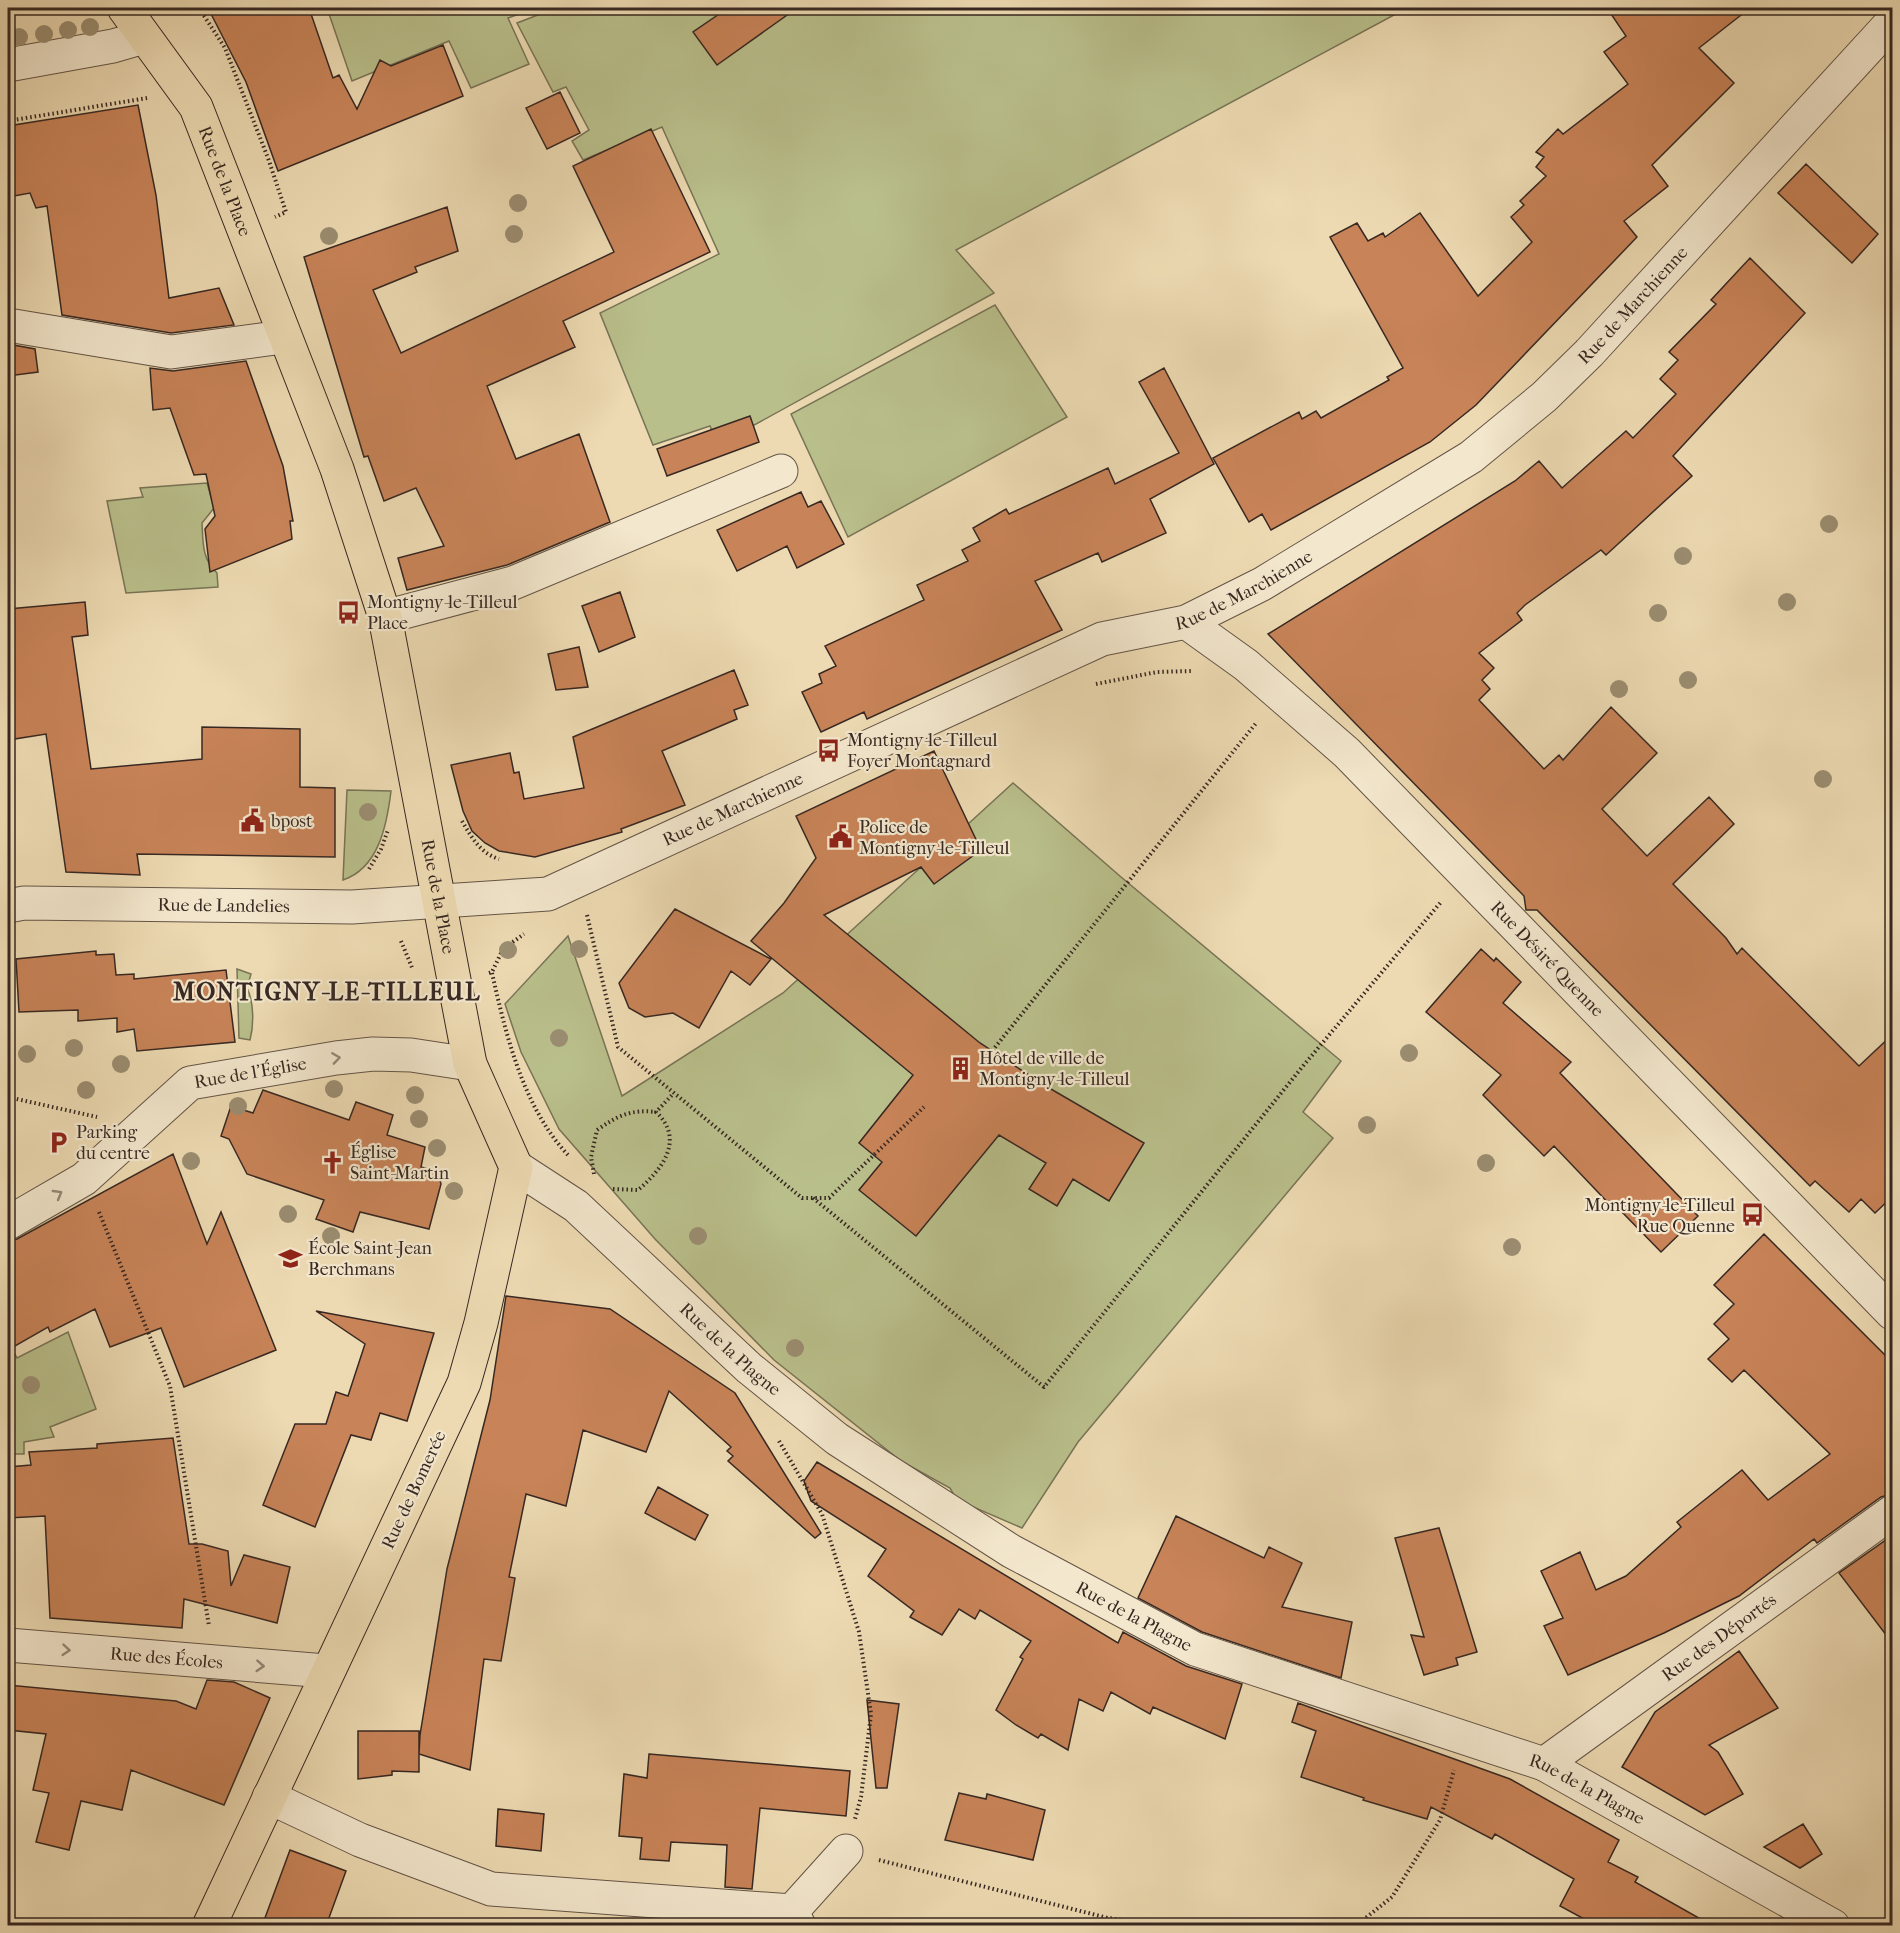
<svg xmlns="http://www.w3.org/2000/svg" width="1900" height="1933" viewBox="0 0 1900 1933" font-family="'IM FELL French Canon',serif">
<style>
.green{fill:#b9bf8b;stroke:#787456;stroke-width:1.5}
.building{fill:#c88358;stroke:#372822;stroke-width:1.5}
.lines{fill:none;stroke-linecap:round;stroke-linejoin:round}
.minor-casing{stroke:#645446;stroke-width:35}
.major-casing{stroke:#372822;stroke-width:35}
.path{stroke:#372822;stroke-width:4;stroke-dasharray:1.5 3;stroke-linecap:butt}
.minor{stroke:#f3e7cd;stroke-width:33}
.major{stroke:#eddab2;stroke-width:33}
.tree{fill:#9b8d71}
.oneway{stroke:#958878}
.labels{text-anchor:middle;dominant-baseline:central;stroke-width:4.5;stroke-linejoin:round;paint-order:stroke}
.street-label{font-size:18px;fill:#372822;stroke:#f3e7cd}
.poi-label{font-size:18px;fill:#372822;stroke:#f3e7cd;text-anchor:start}
.district-label{font-size:24px;font-weight:bold;letter-spacing:1.5px;fill:#372822;stroke:#f3e7cd}
</style>
<rect width="100%" height="100%" fill="#eddab2"/>
<filter id="stains"><feTurbulence type="fractalNoise" baseFrequency=".00333" numOctaves="4"/><feColorMatrix values="0 0 0 0 .2 0 0 0 0 .09 0 0 0 0 .02 0 0 0 .5 -.17"/></filter>
<radialGradient id="worn" r=".72"><stop offset=".6" stop-color="#630" stop-opacity="0"/><stop offset="1" stop-color="#630" stop-opacity=".3"/></radialGradient>
<path class="green" d="M327 8H536L508 18 529 64 471 88 449 41 352 81Z
M556 8H1407L956 250 994 293 718 445 710 426 653 445 600 313 719 254 662 127 583 160 572 141 589 130 566 87 553 92 517 23Z
M995 305 1067 417 848 537 791 414Z
M207 483 214 508 202 523C203 542 202 560 217 573L218 587 126 593 107 501 143 497 140 488Z
M1013 783 1121 877 1341 1061 1303 1112 1333 1138 1078 1442 1022 1528 957 1500 950 1488 901 1461 774 1360 655 1239 559 1129 521 1052 505 1004 568 936 622 1096 783 993Z
M347 790 391 791C387 824 379 868 343 880Z
M237 969 251 974 247 988C254 1002 254 1025 250 1040L239 1038Z
M68 1332 96 1409 50 1427 54 1437 24 1442V1454H8V1353L13 1350 17 1358Z"/>
<path class="building" d="M208 8H309L333 78 339 75 357 109 380 60 391 66 443 45 463 96 278 171 246 82Z
M728 8H797L717 65 693 32Z
M1607 8H1750L1699 48 1734 83 1652 165 1668 186 1624 221 1637 237 1476 405 1430 442 1271 530 1262 514 1249 522 1213 458 1299 412 1302 419 1316 411 1321 418 1389 380 1387 377 1403 368 1330 237 1357 223 1368 241 1383 233 1385 237 1420 213 1478 296 1532 242 1511 217 1524 205 1520 201 1546 176 1536 167 1544 157 1536 152 1558 129 1563 134 1628 84 1604 52 1626 36Z
M560 92 580 133 547 149 526 108Z
M138 105 156 195 169 298 219 288 234 325 171 333 62 315 47 206 36 208 30 193 8 197V126Z
M651 129 710 252 563 321 575 347 487 386 516 459 579 434 610 522 507 565 407 590 398 558 444 546 416 488 384 501 368 456 364 457 304 257 447 207 458 251 415 267 417 272 373 290 401 353 614 252 573 166Z
M1806 164 1878 234 1852 263 1778 193Z
M1750 258 1805 313 1673 456 1692 476 1606 555 1601 550 1525 605 1517 613 1522 620 1479 653 1494 668 1482 680 1490 689 1479 700 1544 769 1559 755 1563 760 1611 707 1657 753 1602 809 1647 856 1709 797 1734 824 1673 884 1726 938 1737 954 1742 948 1859 1066 1893 1034V1196L1875 1213 1861 1199 1849 1212 1815 1181 1810 1186 1537 910H1526L1524 896 1268 634 1515 481 1539 461 1562 488 1626 431 1633 438 1676 394 1660 379 1678 360 1669 352 1716 304 1711 300Z
M8 344 35 349 38 372 8 376Z
M246 361 283 466 293 521H290L292 539 210 572 205 529 215 516 206 474 194 475 170 408 153 410 150 368 173 371Z
M1164 368 1214 464 1150 499 1166 533 1102 562 1098 553 1035 581 1062 630 867 719 864 712 821 732 802 692 822 683 819 674 836 666 825 646 924 600 917 585 968 561 962 550 980 541 973 528 1006 509 1009 514 1108 468 1115 484 1179 453 1139 382Z
M750 416 759 442 667 476 657 449Z
M801 492 808 507 821 501 844 544 797 568 787 546 737 571 717 530Z
M620 592 635 637 599 652 582 606Z
M85 602 88 635 72 637 91 769 202 759V727L300 729V787L335 788V857L137 854 140 875 66 872 46 734 8 740V609Z
M579 647 588 687 556 690 548 654Z
M734 670 748 705 734 710 737 719 662 751 685 805 621 829 622 832 535 857 499 851 485 843 472 831 463 811 451 765 510 753 514 773 519 772 524 799 584 788 573 737Z
M934 751 981 850 934 884 921 867 824 915 980 1043 1044 1085 1144 1143 1109 1201 1073 1179 1057 1206 1029 1189 1046 1163 999 1135 916 1236 859 1190 882 1162 859 1143 913 1075 751 941 784 903 816 858 796 816Z
M675 909 771 959 750 985 731 971 699 1028 673 1013 645 1017 629 1008 619 983Z
M1481 949 1494 961 1496 958 1521 982 1503 1003 1571 1062 1560 1073 1698 1216 1661 1252 1618 1208 1615 1210 1554 1146 1544 1156 1483 1095 1501 1075 1426 1012Z
M96 951V955L114 954 116 975 134 974V979L226 970 235 1042 137 1051 134 1029 117 1032V1018L78 1021V1010L19 1012 16 959Z
M263 1090 349 1120 356 1102 393 1115 387 1135 425 1147 421 1167 438 1172 441 1184 429 1229 360 1212 353 1232 316 1219 324 1200 247 1174 229 1139 221 1136 231 1106 253 1113Z
M173 1154 207 1244 221 1212 276 1350 184 1387 161 1328 110 1347 95 1309 50 1332 48 1327 8 1350V1242L17 1239Z
M1764 1234 1893 1363V1494L1881 1497 1817 1543 1814 1539 1739 1596 1664 1633 1568 1675 1544 1626 1563 1618 1541 1571 1580 1552 1596 1590 1626 1576 1681 1527 1677 1522 1742 1470 1768 1500 1830 1454 1744 1370 1732 1382 1708 1359 1729 1339 1714 1324 1734 1304 1714 1285Z
M506 1296 610 1309 735 1393 821 1533 815 1538 728 1461 733 1456 727 1451 731 1447 669 1391 646 1452 583 1430 566 1506 526 1494 509 1577 515 1578 501 1661 484 1659 470 1770 419 1754 420 1735 447 1569 490 1400Z
M316 1311 434 1333 407 1421 380 1413 371 1440 351 1435 315 1527 263 1505 295 1424H326L336 1392 348 1396 365 1344Z
M173 1438 189 1544H202L228 1551 231 1586 244 1555 290 1567 277 1623 184 1599 182 1628 50 1618 45 1516 8 1518V1467L31 1465 29 1452 97 1448V1444Z
M817 1462 1118 1643 1123 1632 1186 1666 1242 1684 1225 1739 1153 1707 1150 1714 1111 1692 1103 1711 1079 1699 1068 1750 1041 1734 1038 1738 1016 1725 996 1710 1023 1659 1020 1657 1031 1641 980 1610 975 1619 959 1609 942 1635 910 1617 914 1611 868 1576 886 1549 811 1501 804 1481Z
M658 1487 708 1515 695 1540 645 1513Z
M1176 1516 1264 1558 1269 1547 1302 1563 1282 1607 1352 1622 1341 1678 1202 1632 1138 1598Z
M1439 1528 1477 1652 1456 1658 1458 1665 1424 1675 1411 1635 1424 1637 1395 1538Z
M1893 1535V1644L1839 1573Z
M1739 1651 1778 1708 1709 1745 1718 1752 1743 1794 1705 1815 1622 1767 1655 1712Z
M207 1680 234 1682 270 1698 224 1805 131 1770 122 1810 81 1801 69 1850 36 1842 49 1793 33 1790 46 1734 8 1730V1685L176 1701 196 1709Z
M867 1700 899 1704 887 1788H876Z
M1298 1703 1510 1779 1619 1840 1608 1862 1638 1877 1635 1882 1713 1926H1597L1560 1906 1574 1879 1495 1834 1492 1839 1431 1807 1427 1819 1363 1800 1364 1798 1301 1777 1316 1731 1292 1722Z
M358 1731H419V1772L392 1771V1775L358 1779Z
M649 1754 850 1771 846 1816 760 1808 752 1889 725 1887 727 1845 671 1842 669 1861 640 1859 642 1838 619 1836 624 1774 647 1778Z
M959 1793 986 1799 987 1794 1045 1810 1033 1860 945 1840Z
M498 1809 544 1814 541 1851 496 1846Z
M1803 1824 1822 1854 1800 1868 1764 1847Z
M290 1850 346 1871 326 1926H262Z"/>
<g class="lines">
<defs>
<g id="minor">
<path d="M8 65 113 46 144 37"/>
<path d="M8 325 171 352 283 337"/>
<path d="M385 617 513 583 781 471"/>
<path id="s1" d="M1186 622 1246 665 1347 753 1892 1313"/>
<path id="s2" d="M8 906 24 903 352 907 548 894 1102 639 1186 622 1262 584 1471 457 1544 397 1589 353 1892 22"/>
<path id="s3" d="M516 1167 576 1206 749 1368 837 1439 1011 1551 1195 1649 1544 1764 1833 1926"/>
<path id="s4" d="M8 1223 84 1179 190 1083 336 1058 373 1054 411 1055 470 1064"/>
<path id="s5" d="M8 1645 326 1671"/>
<path id="s6" d="M1544 1764 1892 1512"/>
<path d="M269 1797 360 1840 491 1889 792 1911 799 1926"/>
<path d="M792 1911 846 1851"/>
</g>
<g id="major">
<path id="s7" d="M124 8 196 107 337 469 385 617 470 1064 516 1167 481 1323 464 1383 209 1926"/>
</g>
</defs>
<use href="#minor" class="minor-casing"/>
<use href="#major" class="major-casing"/>
<path class="path" d="M199 8 225 48 268 158 286 212 275 217
M8 121 147 98
M1096 684 1157 672 1192 671
M462 821C472 838 480 853 499 859
M369 869 381 849 388 830
M587 915 618 1047 802 1198H829L924 1107
M401 941 413 970
M489 973 492 972 503 949 524 934
M492 973C506 1035 523 1107 568 1155
M992 1051 1257 722
M8 1097 97 1117
M594 1174 591 1157 597 1130C617 1116 631 1109 656 1112
M613 1189 638 1190C663 1169 685 1139 656 1112L673 1094
M813 1198 1044 1387 1303 1066 1441 902
M99 1212 170 1386 209 1626
M779 1441 822 1514 859 1632 871 1714 861 1797 855 1819
M879 1860 1108 1918 1170 1926
M1346 1926 1358 1924 1392 1897 1440 1820 1454 1770"/>
<use href="#minor" class="minor"/>
<use href="#major" class="major"/>
</g>
<g class="tree">
<circle cx="90" cy="27" r="9"/>
<circle cx="68" cy="30" r="9"/>
<circle cx="44" cy="34" r="9"/>
<circle cx="19" cy="37" r="9"/>
<circle cx="518" cy="203" r="9"/>
<circle cx="514" cy="234" r="9"/>
<circle cx="329" cy="236" r="9"/>
<circle cx="1829" cy="524" r="9"/>
<circle cx="1683" cy="556" r="9"/>
<circle cx="1787" cy="602" r="9"/>
<circle cx="1658" cy="613" r="9"/>
<circle cx="1688" cy="680" r="9"/>
<circle cx="1619" cy="689" r="9"/>
<circle cx="1823" cy="779" r="9"/>
<circle cx="368" cy="812" r="9"/>
<circle cx="579" cy="949" r="9"/>
<circle cx="508" cy="950" r="9"/>
<circle cx="559" cy="1038" r="9"/>
<circle cx="74" cy="1048" r="9"/>
<circle cx="1409" cy="1053" r="9"/>
<circle cx="27" cy="1054" r="9"/>
<circle cx="121" cy="1064" r="9"/>
<circle cx="334" cy="1089" r="9"/>
<circle cx="86" cy="1090" r="9"/>
<circle cx="415" cy="1095" r="9"/>
<circle cx="238" cy="1106" r="9"/>
<circle cx="419" cy="1119" r="9"/>
<circle cx="1367" cy="1125" r="9"/>
<circle cx="437" cy="1148" r="9"/>
<circle cx="191" cy="1161" r="9"/>
<circle cx="1486" cy="1163" r="9"/>
<circle cx="454" cy="1191" r="9"/>
<circle cx="288" cy="1214" r="9"/>
<circle cx="331" cy="1236" r="9"/>
<circle cx="698" cy="1236" r="9"/>
<circle cx="1512" cy="1247" r="9"/>
<circle cx="795" cy="1348" r="9"/>
<circle cx="31" cy="1385" r="9"/>
</g>
<defs><path id="oneway-chevron" d="M-2-3.5L2.5 0L-2 3.5" fill="none" stroke-width="1.6" stroke-linecap="round" stroke-linejoin="round" transform="scale(1.5)"/></defs>
<g class="oneway">
<use href="#oneway-chevron" transform="translate(336 1058) rotate(-8)"/>
<use href="#oneway-chevron" transform="translate(58 1194) rotate(-30)"/>
<use href="#oneway-chevron" transform="translate(66 1650) rotate(5)"/>
<use href="#oneway-chevron" transform="translate(260 1666) rotate(4)"/>
</g>
<defs>
<symbol id="bus-bare" viewBox="-9 -9 18 18"><path d="M-5-6H5V4H4V6H2V4H-2V6H-4V4H-5ZM-3.5-4V0h7V-4ZM-3.5 1.2v1.5H-2V1.2ZM2 1.2v1.5H3.5V1.2Z" fill="#8f2418" stroke="#f3e7cd" stroke-width="2.5" paint-order="stroke"/></symbol>
<symbol id="civic-bare" viewBox="-9 -9 18 18"><path d="M-.6-6.5H3V-4.5H.6V-3L4-1V1h2V6H-6V1h2V-1L-.6-3ZM-1.2 2.5V6h2.4V2.5Z" fill="#8f2418" stroke="#f3e7cd" stroke-width="2.5" paint-order="stroke"/></symbol>
<symbol id="building-bare" viewBox="-9 -9 18 18"><path d="M-4-6H4V6H1V3H-1V6H-4ZM-2.5-4.3h1.7v1.8h-1.7ZM.8-4.3h1.7v1.8H.8ZM-2.5-1h1.7V.8h-1.7ZM.8-1h1.7V.8H.8Z" fill="#8f2418" stroke="#f3e7cd" stroke-width="2.5" paint-order="stroke"/></symbol>
<symbol id="parking-bare" viewBox="-9 -9 18 18"><path d="M-3.5-5.5H1a3.5 3.5 0 0 1 0 7H-1V5.5H-3.5ZM-1-3.4V-.6H.8a1.4 1.4 0 0 0 0-2.8Z" fill="#8f2418" stroke="#f3e7cd" stroke-width="2.5" paint-order="stroke"/></symbol>
<symbol id="church-bare" viewBox="-9 -9 18 18"><path d="M-1.2-6h2.4v3.5h3.3v2.4h-3.3V6h-2.4V-.1h-3.3v-2.4h3.3Z" fill="#8f2418" stroke="#f3e7cd" stroke-width="2.5" paint-order="stroke"/></symbol>
<symbol id="school-bare" viewBox="-9 -9 18 18"><path d="M0-5L7-2L0 1L-7-2ZM-4 1L0 2.5L4 1V4Q0 6-4 4Z" fill="#8f2418" stroke="#f3e7cd" stroke-width="2.5" paint-order="stroke"/></symbol>
</defs>
<g fill-rule="evenodd">
<use href="#bus-bare" x="332" y="596" width="33" height="33"/>
<use href="#bus-bare" x="812" y="734" width="33" height="33"/>
<use href="#civic-bare" x="236" y="804" width="33" height="33"/>
<use href="#civic-bare" x="824" y="820" width="33" height="33"/>
<use href="#building-bare" x="944" y="1052" width="33" height="33"/>
<use href="#parking-bare" x="42" y="1126" width="33" height="33"/>
<use href="#church-bare" x="316" y="1146" width="33" height="33"/>
<use href="#bus-bare" x="1736" y="1198" width="33" height="33"/>
<use href="#school-bare" x="274" y="1242" width="33" height="33"/>
</g>
<g class="labels">
<g class="street-label">
<text stroke="none"><textPath href="#s7" startOffset="202">Rue de la Place</textPath></text>
<text stroke="none"><textPath href="#s2" startOffset="1788">Rue de Marchienne</textPath></text>
<text stroke="none"><textPath href="#s2" startOffset="1302">Rue de Marchienne</textPath></text>
<text stroke="none"><textPath href="#s2" startOffset="744">Rue de Marchienne</textPath></text>
<text stroke="none"><textPath href="#s7" startOffset="951">Rue de la Place</textPath></text>
<text stroke="none"><textPath href="#s2" startOffset="216">Rue de Landelies</textPath></text>
<text stroke="none"><textPath href="#s1" startOffset="495">Rue Désiré Quenne</textPath></text>
<text stroke="none"><textPath href="#s4" startOffset="292">Rue de l'Église</textPath></text>
<text stroke="none"><textPath href="#s3" startOffset="282">Rue de la Plagne</textPath></text>
<text transform="translate(414 1490) rotate(-65)">Rue de Bomerée</text>
<text stroke="none"><textPath href="#s3" startOffset="768">Rue de la Plagne</textPath></text>
<text stroke="none"><textPath href="#s6" startOffset="216">Rue des Déportés</textPath></text>
<text stroke="none"><textPath href="#s5" startOffset="159">Rue des Écoles</textPath></text>
<text stroke="none"><textPath href="#s3" startOffset="1254">Rue de la Plagne</textPath></text>
</g>
<g class="poi-label">
<text x="367" y="602">Montigny-le-Tilleul<tspan x="367" dy="21">Place</tspan></text>
<text x="847" y="740">Montigny-le-Tilleul<tspan x="847" dy="21">Foyer Montagnard</tspan></text>
<text x="271" y="821">bpost</text>
<text x="859" y="827">Police de<tspan x="859" dy="21">Montigny-le-Tilleul</tspan></text>
<text x="979" y="1058">Hôtel de ville de<tspan x="979" dy="21">Montigny-le-Tilleul</tspan></text>
<text x="76" y="1132">Parking<tspan x="76" dy="21">du centre</tspan></text>
<text x="350" y="1152">Église<tspan x="350" dy="21">Saint-Martin</tspan></text>
<text x="1735" y="1205" text-anchor="end">Montigny-le-Tilleul<tspan x="1735" dy="21">Rue Quenne</tspan></text>
<text x="308" y="1248">École Saint-Jean<tspan x="308" dy="21">Berchmans</tspan></text>
</g>
<g class="district-label">
<text x="327" y="992">MONTIGNY-LE-TILLEUL</text>
</g>
</g>
<rect width="1900" height="1933" fill="none" stroke="#eddab2" stroke-width="30"/>
<rect x="9" y="9" width="1882" height="1915" fill="none" stroke="#372822" stroke-width="3"/>
<rect x="15" y="15" width="1870" height="1903" fill="none" stroke="#372822" stroke-width="1.5"/>
<rect width="100%" height="100%" filter="url(#stains)"/>
<rect width="100%" height="100%" fill="url(#worn)"/>
</svg>
